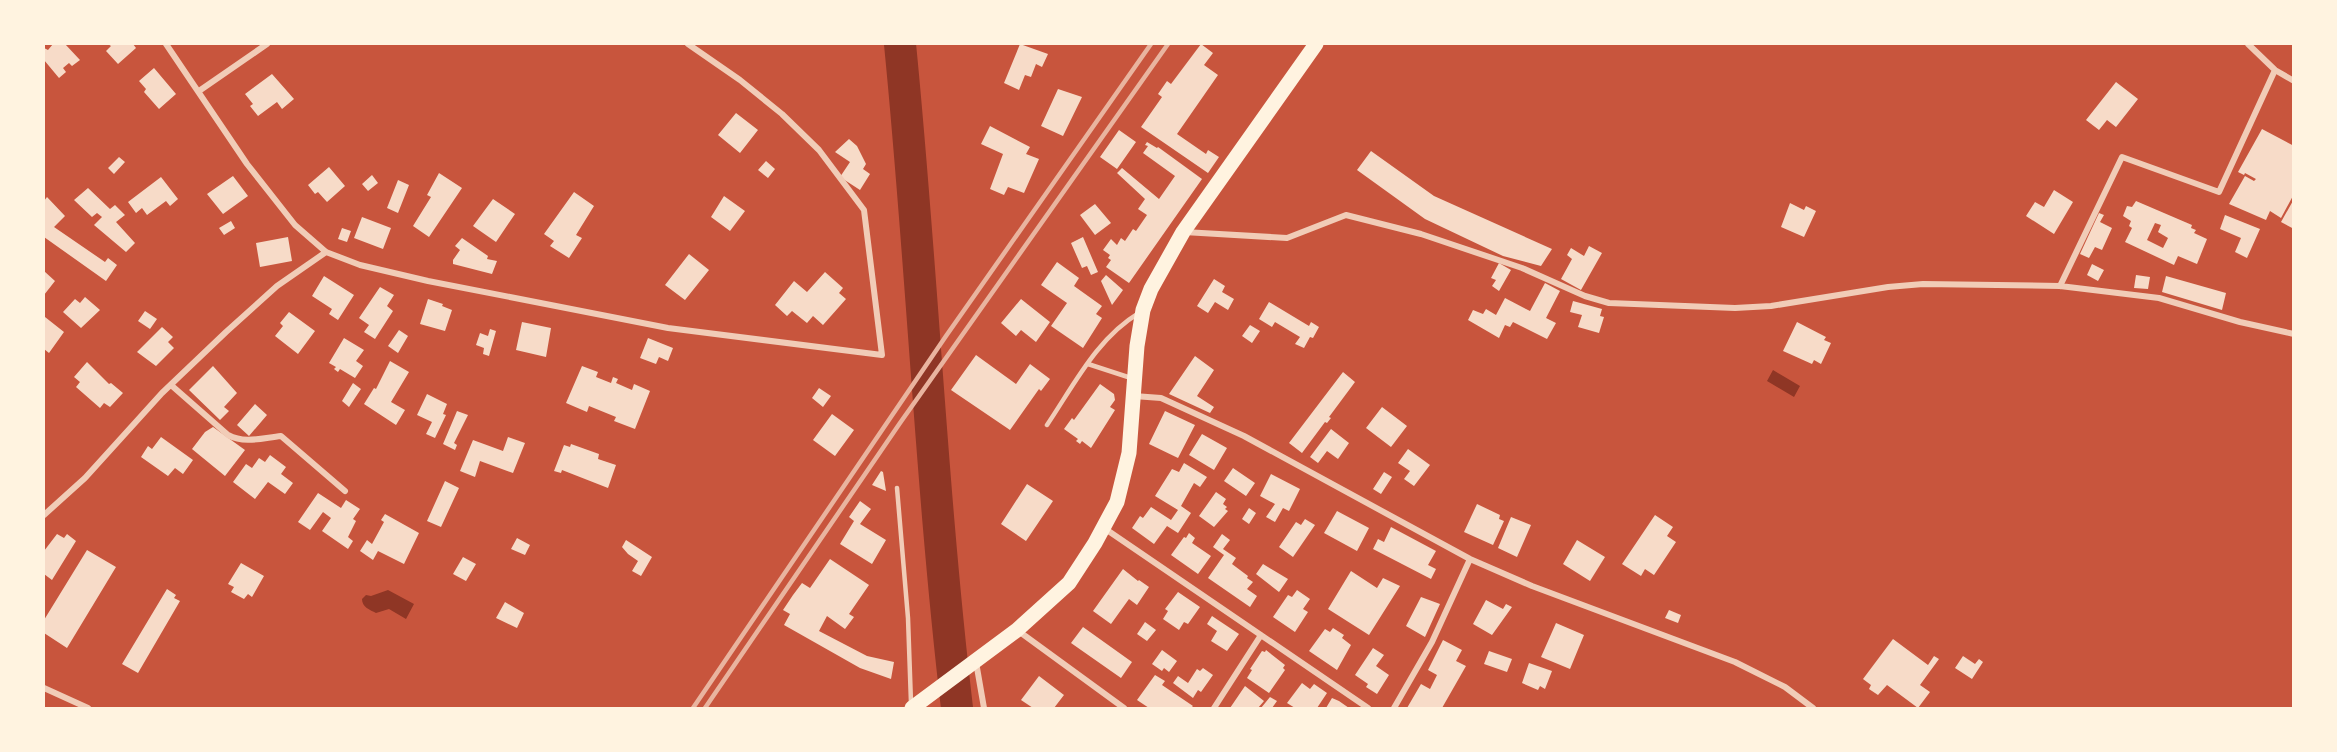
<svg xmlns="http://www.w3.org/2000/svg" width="2337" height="752" viewBox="0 0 2337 752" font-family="Overpass,sans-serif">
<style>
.water{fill:#8f3625}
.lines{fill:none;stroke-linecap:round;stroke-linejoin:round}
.river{stroke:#8f3625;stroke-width:32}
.building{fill:#f7dbc8;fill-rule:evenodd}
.service{stroke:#f1ccb7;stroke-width:4.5}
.minor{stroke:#f1ccb7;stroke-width:6}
.primary{stroke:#fff3e0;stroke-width:15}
.rail{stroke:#e9b49f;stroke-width:4.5}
</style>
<rect width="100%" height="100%" fill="#c8553d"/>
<path class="water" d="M1773 370 1800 386 1794 397 1767 381Z
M388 590 414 604 406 619 389 609 376 613C370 610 362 607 362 599L366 595 371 596Z"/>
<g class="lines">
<path class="river" d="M900 44C922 265 931 487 957 708"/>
</g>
<path class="building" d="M53 44H65L80 60 72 66 69 63 63 68 66 72 59 78 44 60V48L48 50Z
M108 44H133L136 48 118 64 106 51 111 46Z
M1020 44 1048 54 1042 67 1036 64 1031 77 1025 75 1019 90 1004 83Z
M1201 44 1213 53 1204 65 1218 75 1177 134 1206 154 1208 150 1219 157 1208 173 1141 127 1162 97 1158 94 1167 81 1171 84Z
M154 68 176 94 159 109 144 92 146 89 139 81Z
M272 74 294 99 282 109 277 102 258 116 250 106 253 104 245 94Z
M2116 82 2138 99 2116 127 2107 120 2099 130 2086 120Z
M1058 89 1082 97 1063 136 1041 126Z
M736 113 758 130 740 153 718 135Z
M990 126 1030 147 1026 154 1039 159 1024 193 1008 187 1004 195 990 189 1003 154 981 144Z
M2262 129 2294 146V194L2281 218 2270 211 2266 220 2229 204 2245 176 2254 181 2256 179 2245 173 2244 175 2238 172Z
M1119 130 1136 142 1117 169 1100 157Z
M849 139 857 146 866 164 863 169 870 174 860 190 840 177 850 162 835 152Z
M1147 142 1157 148 1158 147 1202 179 1129 283 1106 267 1111 260 1108 258 1110 255 1103 250 1111 239 1117 245 1121 238 1125 241 1133 229 1136 231 1147 215 1138 209 1145 199 1117 173 1122 168 1159 199 1175 176 1143 153 1148 146 1145 145Z
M1371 151 1434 196 1552 249 1541 266 1503 256 1425 219 1357 170Z
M119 157 125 162 114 174 108 168Z
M766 161 775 169 768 178 758 170Z
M329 167 345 186 327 202 318 192 315 194 308 185Z
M439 173 462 188 429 237 413 226 431 197 427 195Z
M372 175 378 183 368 191 362 184Z
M233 176 248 196 223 214 207 194Z
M161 177 178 199 170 206 166 201 147 215 142 208 136 213 128 202Z
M398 180 409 185 398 213 387 208Z
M88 188 110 209 115 205 125 215 116 222 135 243 126 252 94 225 102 217 97 213 92 217 74 200Z
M2054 190 2073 202 2054 234 2026 216 2035 202 2044 207Z
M574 192 594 206 576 235 582 238 569 258 550 246 554 241 544 234Z
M724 196 745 211 730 231 711 217Z
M47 197 65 216 54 227 105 262 108 258 117 265 106 281 44 237V201Z
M493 199 515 214 496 242 473 226Z
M2294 199V229L2281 222Z
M2136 201 2192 225 2191 228 2196 230 2194 233 2207 239 2197 264 2178 256 2174 265 2125 242 2132 228 2129 226 2131 221 2123 216 2127 206 2132 207ZM2155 223 2161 225 2158 232 2168 238 2163 248 2147 240Z
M1790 203 1804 210 1806 206 1816 211 1804 237 1781 227Z
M1095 204 1111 223 1095 235 1080 215Z
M2099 213 2104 215 2100 222 2112 228 2102 250 2095 247 2089 258 2080 254Z
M2225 215 2260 229 2247 258 2235 252 2241 238 2220 229Z
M362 217 391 228 383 249 354 238Z
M231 221 235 228 224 235 219 228Z
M342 228 351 231 347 242 338 239Z
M288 237 292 261 260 267 256 243Z
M1083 237 1098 272 1091 275 1087 266 1082 268 1071 243Z
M462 238 488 256 487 259 497 261 492 274 453 264V260L460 250 455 246Z
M1589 246 1602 253 1581 290 1561 279 1572 259 1567 255 1571 248 1584 256Z
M689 254 709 270 685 300 665 285Z
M1057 262 1079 278 1074 286 1102 306 1096 314 1102 318 1083 348 1051 326 1067 303 1041 285Z
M1499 263 1511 270 1499 291 1492 286 1496 280 1491 278Z
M2092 264 2104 270 2098 281 2087 275Z
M44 271 55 281 44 295Z
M825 272 843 288 839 293 846 299 823 325 813 316 807 323 792 311 787 316 775 305 794 281 807 292Z
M1106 275 1123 290 1112 305 1101 281Z
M2136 275 2150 277 2148 289 2134 288Z
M324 276 354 295 338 320 329 314 332 309 312 296Z
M2166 276 2226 293 2222 310 2162 292Z
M1214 279 1225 286 1222 292 1234 299 1228 310 1215 302 1208 313 1197 306Z
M1545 283 1560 291 1546 318 1556 323 1547 339 1513 322 1510 327 1505 325 1499 338 1468 320 1473 310 1483 314 1486 309 1496 315 1505 298 1530 311Z
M380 287 394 295 387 306 393 311 375 339 364 332 369 325 359 318Z
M85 297 100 310 81 328 63 312 75 299 80 303Z
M428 299 443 304 442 306 452 310 445 331 420 324Z
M1021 299 1050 322 1036 342 1021 330 1016 336 1001 323Z
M1573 301 1602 309 1600 316 1604 317 1599 333 1578 327 1582 315 1570 312Z
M1269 302 1309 326 1311 322 1319 327 1313 338 1310 337 1304 348 1295 344 1300 337 1275 322 1272 327 1259 319Z
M145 311 157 319 150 329 138 321Z
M289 312 315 331 298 354 275 336 283 326 280 323Z
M45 317 64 332 49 353 44 349V319Z
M522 322 551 328 546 357 516 350Z
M1797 322 1826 337 1824 340 1831 343 1821 364 1814 360 1812 364 1783 351Z
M1250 325 1260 331 1252 343 1242 336Z
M162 327 173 337 168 342 174 348 156 366 137 352Z
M490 329 496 331 489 356 483 354 484 348 476 345 480 333 488 336Z
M399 330 408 336 398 353 388 346Z
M344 338 364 350 356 361 363 366 355 378 340 369 338 372 334 369 336 367 329 363Z
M648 338 673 348 668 361 659 357 656 364 640 358Z
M976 355 1016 384 1030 364 1050 379 1041 391 1039 389 1010 430 951 390Z
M1195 356 1214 370 1197 396 1214 407 1210 413 1169 394Z
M390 361 409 372 391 402 405 410 396 425 364 404 374 388 376 389Z
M87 362 109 384 111 383 123 393 110 407 104 403 100 408 76 387 80 382 74 377Z
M213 366 237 393 224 407 229 411 220 420 189 390Z
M582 366 598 372 596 377 611 383 613 377 618 379 616 383 632 390 634 384 650 391 635 429 614 421 616 417 589 406 587 412 566 403Z
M1343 372 1355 382 1329 417 1331 418 1327 423 1325 422 1302 453 1289 443Z
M353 383 361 389 349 407 342 401Z
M1100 384 1114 394 1115 400 1110 407 1115 410 1091 448 1082 441 1080 444 1076 441 1078 439 1064 429 1072 418 1074 420Z
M819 388 831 396 823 407 812 398Z
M427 394 447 404 443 414 446 415 435 438 426 434 432 422 417 415Z
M255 404 267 415 249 436 237 425Z
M1382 407 1407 426 1391 447 1366 428Z
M457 411 468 415 454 443 457 445 455 450 443 444Z
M1165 411 1195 425 1178 458 1149 444Z
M832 414 854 430 835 456 813 440Z
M213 427 245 450 225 476 192 449 205 432Z
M1331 429 1349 443 1338 459 1327 451 1318 463 1310 457Z
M1202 434 1227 448 1214 470 1189 455Z
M161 437 193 460 183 474 175 468 168 476 141 457 148 446 152 449Z
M508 437 525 443 513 473 480 461 475 477 460 471 473 440 503 451Z
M571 444 599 454 598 459 616 465 608 488 562 470 561 473 554 471 564 445 570 447Z
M1408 449 1430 465 1414 486 1404 479 1410 471 1398 463Z
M270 455 286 467 281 474 293 483 285 494 268 482 255 499 233 482 246 464 252 468 259 458 265 462Z
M1184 463 1207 477 1200 487 1194 483 1181 506 1191 513 1178 533 1167 526 1154 544 1132 528 1140 516 1143 518 1151 507 1171 520 1178 510 1155 496 1172 469 1179 472Z
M1233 468 1255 483 1246 496 1224 481Z
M881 471 883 472 886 491 872 485Z
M1384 472 1392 477 1381 494 1373 489Z
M1271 474 1300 489 1289 511 1283 508 1275 522 1266 517 1275 504 1260 496Z
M445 481 459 488 441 527 427 521Z
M1027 484 1053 501 1026 541 1001 524Z
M1216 492 1226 499 1223 504 1227 507 1225 509 1228 511 1214 527 1199 516Z
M318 493 341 508 346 500 360 509 353 519 356 521 348 537 353 541 348 549 322 531 331 518 323 512 310 530 298 522Z
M860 501 871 509 860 524 886 540 872 564 840 544 854 521 849 517Z
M1477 504 1500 515 1499 519 1504 521 1493 545 1464 532Z
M1249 508 1256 513 1249 524 1242 519Z
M1337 511 1369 528 1357 551 1324 533Z
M385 514 419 533 404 564 378 551 373 560 360 551 367 540 372 544 384 522 381 520Z
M1655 515 1673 527 1667 536 1676 542 1654 575 1645 569 1641 576 1622 564Z
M1511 517 1531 525 1517 557 1498 548Z
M1305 519 1315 525 1293 557 1279 547 1296 522 1301 525Z
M1391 527 1436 551 1428 565 1436 569 1431 579 1373 549 1378 539 1384 542Z
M1189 533 1195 538 1192 543 1211 556 1198 574 1171 555 1184 537 1186 538Z
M57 534 64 538 67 534 76 541 52 580 44 574V551Z
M1222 534 1230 540 1223 549 1236 558 1232 564 1248 576 1247 578 1253 582 1247 589 1257 596 1250 607 1208 578 1224 555 1213 547Z
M517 538 530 545 525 555 511 549Z
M626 540 652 557 641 576 632 571 638 561 628 554 622 547Z
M1577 540 1605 557 1590 581 1563 564Z
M87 550 116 567 67 648 44 633V620Z
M463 557 476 564 466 581 453 574Z
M830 559 869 585 849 614 854 617 845 629 827 616 819 631 867 656 894 662 891 679 860 668 784 625 790 614 783 610 793 595 802 583 810 588Z
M241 563 264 576 252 597 248 594 244 599 231 592 234 587 228 584Z
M1263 564 1288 579 1279 592 1256 574Z
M1123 569 1138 581 1139 580 1149 587 1137 605 1129 599 1111 624 1093 611Z
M1351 571 1377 588 1383 578 1400 586 1369 635 1328 609Z
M167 589 176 595 174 598 180 601 138 673 122 664Z
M1297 590 1310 599 1303 609 1308 612 1295 632 1273 617 1288 595 1292 597Z
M1178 592 1200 607 1188 624 1184 622 1179 630 1163 619 1168 611 1165 609Z
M1421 597 1440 604 1425 637 1406 626Z
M1486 600 1503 609 1506 604 1512 607 1492 635 1473 624Z
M505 602 524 613 517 628 496 618Z
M1669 610 1681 615 1678 623 1665 618Z
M1212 616 1239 634 1227 651 1211 641 1217 631 1207 624Z
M1145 622 1156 630 1147 641 1137 634Z
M1556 623 1584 635 1570 669 1541 657Z
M1083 627 1132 662 1121 678 1071 643Z
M1333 628 1344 635 1342 638 1351 645 1337 670 1309 651 1325 629 1330 632Z
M1893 639 1928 665 1934 656 1939 659 1920 685 1930 692 1918 708 1887 685 1878 695 1869 689 1871 685 1863 679Z
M1443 640 1462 650 1456 661 1466 666 1442 708H1407L1421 684 1430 689 1437 675 1428 670Z
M1373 648 1384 655 1376 666 1389 675 1377 694 1366 687 1368 684 1355 675Z
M1162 650 1177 661 1169 672 1164 668 1162 671 1152 664Z
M1266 650 1285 665 1283 668 1285 670 1269 693 1247 678 1252 670 1250 669 1262 651 1265 652Z
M1489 651 1512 659 1507 672 1484 664Z
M1963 656 1975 664 1979 659 1983 662 1972 679 1955 668Z
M1529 663 1552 671 1545 689 1540 686 1538 690 1522 683Z
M1203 668 1213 675 1201 692 1198 690 1193 698 1173 683 1178 676 1188 683 1197 669 1200 671Z
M1155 675 1165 681 1162 685 1193 706 1191 708H1149L1137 700Z
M1039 676 1064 695 1054 708H1033L1021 700Z
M1302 683 1310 689 1314 684 1327 693 1317 708H1295L1287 703Z
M1245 686 1264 701 1258 708H1230Z
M1270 697 1277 701 1272 708H1261Z
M1332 698 1339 701 1349 708H1326Z"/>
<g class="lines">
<path class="service" d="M1088 364 1131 378
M1047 425C1074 385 1097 338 1139 313
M897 488 908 618 911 703"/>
<path class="minor" d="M166 44 247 164 295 225 326 252 360 265 428 281 668 328 882 355 864 210 819 150 782 114 740 80 688 44
M2248 44 2275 70 2294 81
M199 91 267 44
M1184 232 1287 238 1346 215 1421 234 1522 268 1585 296 1609 303 1735 308 1771 306 1888 287 1923 284 2060 286 2159 298 2240 322 2294 334
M2060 286 2122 157 2219 192 2275 70
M171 385 228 435C245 444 262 438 281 436L345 491
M1134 396 1161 398 1244 436 1470 559 1532 586 1735 662 1785 687 1813 708
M44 515 85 478 162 393 226 332 277 286 326 252
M1104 528 1368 708
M1017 630 1124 708
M976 662 984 708
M44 688 88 708
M1214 708 1261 635
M1394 708 1432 642 1470 559"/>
<path class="primary" d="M912 708 1017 630 1069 583 1095 543 1117 502 1129 453 1137 346 1143 310 1151 289 1183 232 1316 44"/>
<path class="rail" d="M693 708 946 336 1151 44
M705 708 900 423 1168 44"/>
</g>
<rect width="2337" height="752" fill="none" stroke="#fff3e0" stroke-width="90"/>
</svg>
